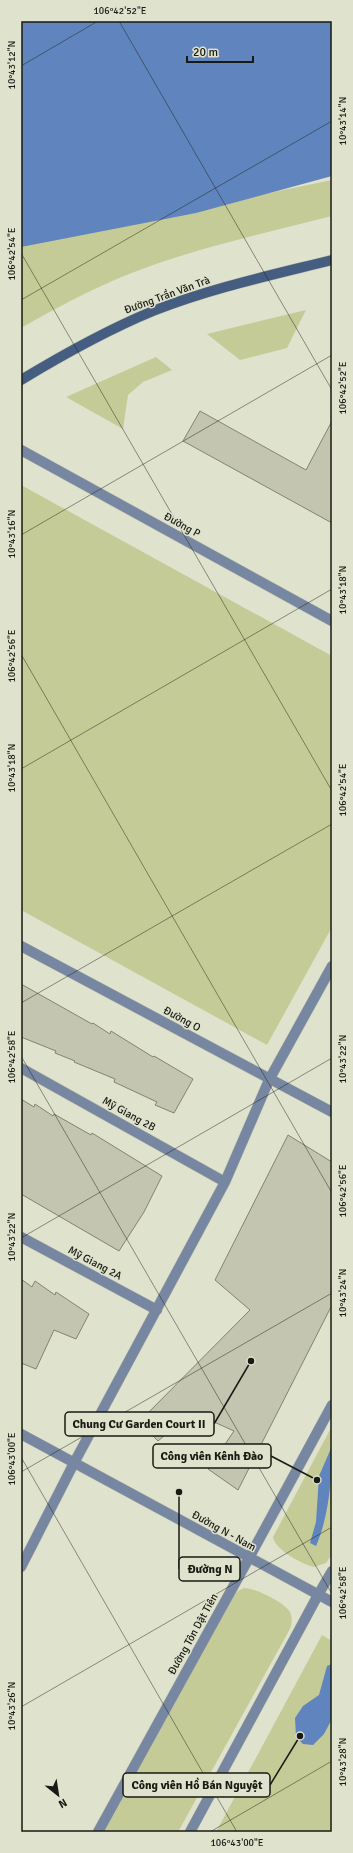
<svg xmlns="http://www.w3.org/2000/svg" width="353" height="1853" viewBox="0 0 353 1853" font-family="Signika,sans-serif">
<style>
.green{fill:#c5cb96}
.water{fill:#6084bd}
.building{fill:#c3c5b1;stroke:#828471}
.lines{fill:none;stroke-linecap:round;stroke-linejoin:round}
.pedestrian-casing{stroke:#bbbeac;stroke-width:11}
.minor-casing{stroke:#bbbeac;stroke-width:11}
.secondary-casing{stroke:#bbbeac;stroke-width:11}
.pedestrian{stroke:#7787a1;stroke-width:10}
.minor{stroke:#7787a1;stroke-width:10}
.secondary{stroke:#455d81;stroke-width:10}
.ticks{fill:none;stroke:#191a13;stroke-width:1;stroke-opacity:0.45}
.labels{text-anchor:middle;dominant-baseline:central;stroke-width:3;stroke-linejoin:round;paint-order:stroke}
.street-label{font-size:11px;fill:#191a13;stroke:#dfe2cd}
.leader{fill:none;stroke:#191a13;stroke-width:1.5}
.callout-dot{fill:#191a13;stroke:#dfe2cd;stroke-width:1.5}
.callout{fill:#dfe2cd;stroke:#191a13;stroke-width:1.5}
.callout-label{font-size:12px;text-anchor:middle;font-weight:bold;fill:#191a13}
.neatline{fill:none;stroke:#191a13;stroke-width:1.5}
.ticks-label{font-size:10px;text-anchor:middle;fill:#191a13}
</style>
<rect width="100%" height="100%" fill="#dfe2cd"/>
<path class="green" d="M332 180V216C262 234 191 249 124 276 88 291 54 309 21 328V244Z
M306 310 287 348 240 360 207 334Z
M156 357 172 370 143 382 128 395 123 429 66 397Z
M21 485 332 656V927L267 1045 21 910Z
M332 1426V1554L326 1563 314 1567C302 1564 275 1550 273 1537Z
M244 1588C255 1588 284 1602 290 1612 292 1617 292 1622 291 1627L178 1832H104L233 1596 238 1591Z
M322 1635 332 1641V1832H216Z"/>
<path class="water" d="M21 21H332V176L196 213 21 247Z
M332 1446C332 1479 329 1516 316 1546L310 1543 316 1522 319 1476Z
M332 1664V1719L324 1734 313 1745 303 1744 296 1737 295 1718 303 1706 319 1695 327 1666Z"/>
<path class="building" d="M200 411 306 470 332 421V523L183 441Z
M21 984 92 1024 93 1023 110 1034 111 1031 153 1057 154 1056 193 1079 174 1113 155 1105 157 1102 114 1082 115 1079 74 1062 75 1061 55 1053 56 1051 21 1037Z
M21 1099 34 1107 35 1104 53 1116 54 1114 91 1135 92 1133 162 1176 144 1212 119 1251 21 1194Z
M288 1135 332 1162V1305L238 1490 208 1469 234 1431 192 1412 158 1441 139 1422 250 1310 215 1280Z
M21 1279 32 1287 35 1281 55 1295 56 1292 89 1314 76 1339 54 1330 36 1369 21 1363Z"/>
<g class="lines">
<defs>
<path id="pedestrian" d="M98 1832 249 1558
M190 1832 318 1595"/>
<path id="minor" d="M21 450 332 621
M21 946 332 1112
M21 1068 225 1182
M21 1237 157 1310
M21 1434 332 1602
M249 1558 332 1405
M21 1567 74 1463 225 1182 269 1080 332 966
M318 1595 332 1571"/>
<path id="secondary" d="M21 380C64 354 107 330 153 311 211 288 272 275 332 260"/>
</defs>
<use href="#pedestrian" class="pedestrian-casing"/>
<use href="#minor" class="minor-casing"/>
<use href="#secondary" class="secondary-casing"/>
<use href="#pedestrian" class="pedestrian"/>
<use href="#minor" class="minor"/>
<use href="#secondary" class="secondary"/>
</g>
<path class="ticks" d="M119 21 332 390M21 66 98 21M21 253 332 791M21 300 332 121M21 535 332 355M21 654 332 1193M21 769 332 589M21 1003 332 824M21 1056 332 1594M21 1238 332 1058M21 1457 237 1832M21 1472 332 1293M21 1707 332 1527M210 1832 332 1761"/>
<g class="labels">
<g class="street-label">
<text transform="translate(167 295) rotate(-20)">Đường Trần Văn Trà</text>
<text transform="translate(182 525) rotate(29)">Đường P</text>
<text transform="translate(182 1019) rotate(28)">Đường O</text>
<text transform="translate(129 1114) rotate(29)">Mỹ Giang 2B</text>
<text transform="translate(95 1263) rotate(28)">Mỹ Giang 2A</text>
<text transform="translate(224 1531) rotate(29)">Đường N - Nam</text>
<text transform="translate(193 1634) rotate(-61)">Đường Tôn Dật Tiên</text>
</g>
</g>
<path class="leader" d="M251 1361L214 1424M317 1480L271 1456M179 1492L179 1569M300 1736L270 1785"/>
<g class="callout-dot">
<circle cx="251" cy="1361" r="4"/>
<circle cx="317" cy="1480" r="4"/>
<circle cx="179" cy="1492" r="4"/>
<circle cx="300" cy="1736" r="4"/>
</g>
<g class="callout">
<rect x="65" y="1412" width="149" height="24" rx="4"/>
<rect x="153" y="1444" width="118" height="24" rx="4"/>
<rect x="179" y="1557" width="61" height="24" rx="4"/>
<rect x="123" y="1773" width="147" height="24" rx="4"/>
</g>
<g class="callout-label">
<text x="139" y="1428">Chung Cư Garden Court II</text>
<text x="212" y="1460">Công viên Kênh Đào</text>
<text x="210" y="1573">Đường N</text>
<text x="197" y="1789">Công viên Hồ Bán Nguyệt</text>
</g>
<rect width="353" height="1853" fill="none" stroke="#dfe2cd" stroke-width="44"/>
<g transform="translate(58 1795) rotate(150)" stroke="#dfe2cd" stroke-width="3" paint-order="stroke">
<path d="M0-3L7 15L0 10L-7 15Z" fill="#191a13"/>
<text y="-6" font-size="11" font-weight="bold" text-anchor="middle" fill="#191a13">N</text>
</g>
<path d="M187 56v6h66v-6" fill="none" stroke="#191a13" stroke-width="2"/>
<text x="193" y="56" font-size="12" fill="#191a13" stroke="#dfe2cd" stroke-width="3" paint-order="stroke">20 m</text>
<rect x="22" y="22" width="309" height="1809" class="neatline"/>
<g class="ticks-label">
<text x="120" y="14">106°42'52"E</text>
<text transform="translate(11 65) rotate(-90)" y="4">10°43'12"N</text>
<text transform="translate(342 121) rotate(-90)" y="4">10°43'14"N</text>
<text transform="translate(11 254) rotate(-90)" y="4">106°42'54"E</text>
<text transform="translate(342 388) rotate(-90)" y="4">106°42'52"E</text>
<text transform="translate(11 534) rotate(-90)" y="4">10°43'16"N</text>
<text transform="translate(342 590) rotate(-90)" y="4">10°43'18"N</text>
<text transform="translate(11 656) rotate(-90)" y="4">106°42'56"E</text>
<text transform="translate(11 768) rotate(-90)" y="4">10°43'18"N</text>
<text transform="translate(342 790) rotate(-90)" y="4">106°42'54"E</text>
<text transform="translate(11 1057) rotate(-90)" y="4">106°42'58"E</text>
<text transform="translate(342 1059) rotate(-90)" y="4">10°43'22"N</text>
<text transform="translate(342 1191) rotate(-90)" y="4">106°42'56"E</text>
<text transform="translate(11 1237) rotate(-90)" y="4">10°43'22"N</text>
<text transform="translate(342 1293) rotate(-90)" y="4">10°43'24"N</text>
<text transform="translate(11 1459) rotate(-90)" y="4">106°43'00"E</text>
<text transform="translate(342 1593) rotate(-90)" y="4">106°42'58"E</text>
<text transform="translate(11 1706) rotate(-90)" y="4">10°43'26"N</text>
<text transform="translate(342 1762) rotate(-90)" y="4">10°43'28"N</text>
<text x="237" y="1846">106°43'00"E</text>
</g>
</svg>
